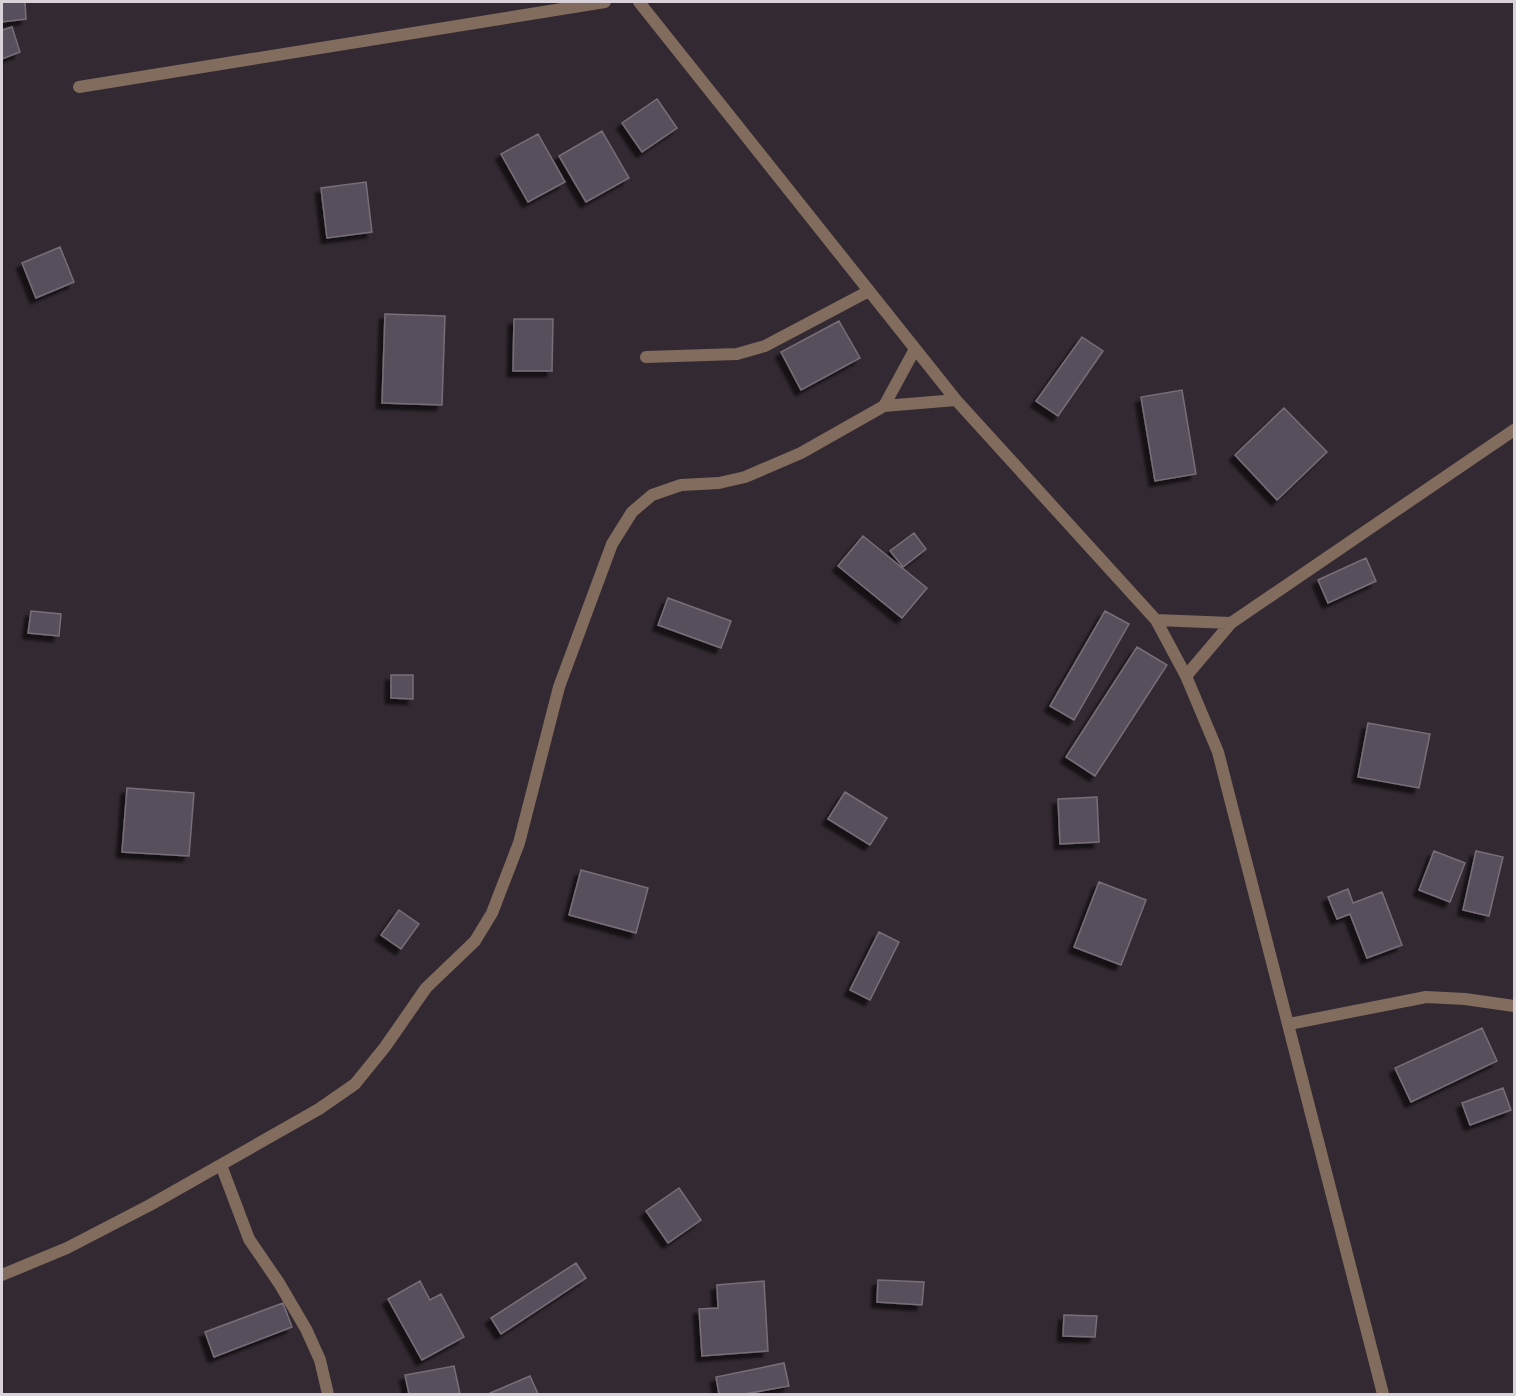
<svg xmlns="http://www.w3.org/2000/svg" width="1516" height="1396" viewBox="0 0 1516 1396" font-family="'Archivo Narrow',sans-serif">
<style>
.building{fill:#59505b;stroke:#776e79;stroke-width:1.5;filter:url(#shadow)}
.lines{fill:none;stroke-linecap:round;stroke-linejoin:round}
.street{stroke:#816c5d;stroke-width:12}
</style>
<defs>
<filter id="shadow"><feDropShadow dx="-5.5" dy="5.5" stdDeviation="1.5" flood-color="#0009"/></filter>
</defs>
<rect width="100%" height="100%" fill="#332932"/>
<path class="building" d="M2 2H25L26 19 2 22Z
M12 27 20 52 2 59V30Z
M657 99 677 128 642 152 622 123Z
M602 131 629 178 586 202 559 156Z
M538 134 565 182 528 202 501 154Z
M366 182 372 232 327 238 321 188Z
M366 182 372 232 327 238 321 188Z
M60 247 74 282 36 298 22 263Z
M385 314 445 316 442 405 382 403Z
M385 314 445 316 442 405 382 403Z
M514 319H553L552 371H513Z
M839 321 860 358 801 390 781 352Z
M1082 337 1103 351 1058 416 1036 401Z
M1082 337 1103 351 1058 416 1036 401Z
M1182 390 1196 474 1155 481 1141 397Z
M1284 408 1327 452 1277 500 1235 455Z
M914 533 926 549 903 567 890 551Z
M863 536 927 588 902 618 838 566Z
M1366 558 1376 581 1328 603 1318 580Z
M668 598 731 621 721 648 658 625Z
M31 611 61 614 59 636 28 633Z
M1105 611 1129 624 1074 720 1050 706Z
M1137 647 1167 665 1095 776 1066 757Z
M391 675H413V699L391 698Z
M1368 723 1430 734 1419 788 1358 777Z
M127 788 194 793 189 856 122 852Z
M127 788 194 793 189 856 122 852Z
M845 792 887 818 870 845 828 819Z
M1097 797 1099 842 1060 844 1058 799Z
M1434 851 1465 863 1450 902 1419 890Z
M1476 851 1503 857 1489 916 1463 910Z
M581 870 648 888 636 933 569 915Z
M581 870 648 888 636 933 569 915Z
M1099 882 1146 900 1121 965 1074 947Z
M1348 889 1353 903 1382 892 1402 945 1367 958 1350 914 1337 919 1328 897Z
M399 910 419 924 401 949 381 935Z
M879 932 899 942 870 1000 850 990Z
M879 932 899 942 870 1000 850 990Z
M1482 1028 1497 1061 1411 1102 1395 1068Z
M1482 1028 1497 1061 1411 1102 1395 1068Z
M1503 1088 1511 1110 1470 1125 1462 1103Z
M679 1188 701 1220 668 1243 646 1211Z
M679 1188 701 1220 668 1243 646 1211Z
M576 1263 586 1278 501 1334 491 1318Z
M878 1280 924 1282 922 1305 877 1302Z
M420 1281 430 1300 441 1294 464 1337 422 1360 388 1299Z
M764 1281 768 1351 702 1356 699 1309 718 1308 717 1285Z
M764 1281 768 1351 702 1356 699 1309 718 1308 717 1285Z
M283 1303 292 1327 214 1357 205 1332Z
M1064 1315 1097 1316 1095 1337 1063 1336Z
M784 1363 789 1386 745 1394H719L716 1377Z
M454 1366 460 1394H409L405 1375Z
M530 1376 538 1394H488Z"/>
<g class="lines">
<path class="street" d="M639 2 956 400 1156 620 1186 676 1218 752 1383 1394
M79 87 605 2
M646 357 737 354 765 346 869 291
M884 406 915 349
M1156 620 1231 623
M1186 676 1231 623 1514 430
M1289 1024 1426 997 1465 999 1514 1006
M221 1165 249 1239 279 1283 306 1329 320 1360 328 1394
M2 1275 67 1248 150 1205 319 1109 355 1084 385 1047 426 988 475 941 492 913 519 843 559 687 612 544 632 512 652 495 681 485 719 483 745 477 801 453 884 406 956 400"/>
</g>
<rect width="1516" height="1396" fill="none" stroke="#d9d3d9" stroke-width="6"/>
</svg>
